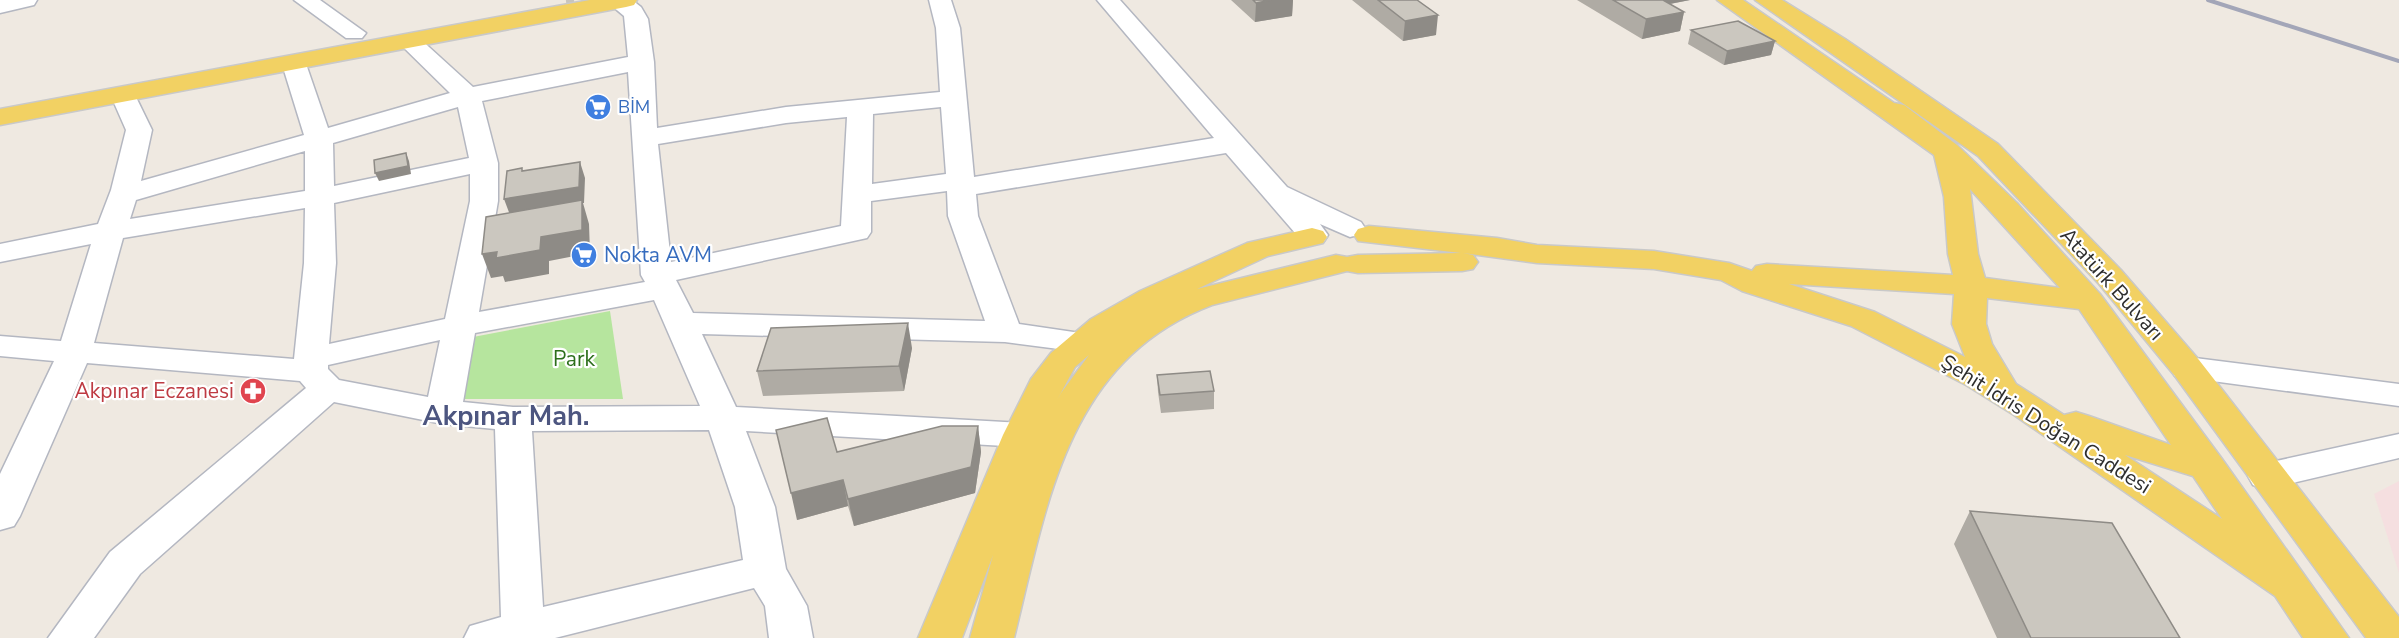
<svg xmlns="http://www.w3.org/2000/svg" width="2399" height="638" viewBox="0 0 2399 638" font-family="'Nunito Sans',sans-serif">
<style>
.medical{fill:#f5dfe0}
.green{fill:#b6e59e}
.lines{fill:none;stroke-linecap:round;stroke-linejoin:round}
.major-tunnel{stroke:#c8c4bd;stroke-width:25;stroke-dasharray:25 13;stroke-linecap:butt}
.minor-casing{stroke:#b4b7c1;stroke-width:3}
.major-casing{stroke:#c9c9c9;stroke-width:3}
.minor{fill:#fff;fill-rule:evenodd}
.major{fill:#f2d163;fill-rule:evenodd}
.rail{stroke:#a3a6b8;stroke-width:4}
.wall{fill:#afaba4}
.shaded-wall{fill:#8e8b86}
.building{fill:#cbc7bf;stroke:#8e8b86;stroke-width:1.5}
.labels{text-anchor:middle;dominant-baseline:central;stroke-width:4.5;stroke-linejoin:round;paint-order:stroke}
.far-shop-label{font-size:18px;fill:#366cbe;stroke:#fff;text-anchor:start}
.shop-label{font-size:21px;fill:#366cbe;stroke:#fff;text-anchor:start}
.street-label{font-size:21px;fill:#2e2e2e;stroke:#fff}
.park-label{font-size:21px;fill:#2c6e1b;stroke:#fff}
.health-label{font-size:21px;fill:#be3a42;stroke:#fff;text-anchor:end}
.district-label{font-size:27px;font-weight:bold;fill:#4d5680;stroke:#fff}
</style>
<rect width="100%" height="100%" fill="#efe9e1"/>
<path class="medical" d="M2399 481V573L2374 494Z"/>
<path class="green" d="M610 311 623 399H462L473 337Z"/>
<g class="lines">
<path class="major-tunnel" d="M566 1 574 0"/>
<defs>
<path id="minor" d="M0 0H37L34 5 0 13Z
M294 0H320L366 33 362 38H346Z
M605 0H632L641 7 648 19 654 62 657 128 786 107 940 92 936 28 929 0H951L960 28 974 177 1214 138 1097 0H1120L1287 187 1361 222 1365 228 1361 234 1350 237 1320 224 1328 235 1324 241 1313 244 1302 241 1226 153 976 194 978 216 1019 324 1094 335 1099 342 1094 349 1082 352 1005 342 702 334 736 407 1021 423 1034 426 1039 435 1034 444 1021 447 746 431 775 507 786 569 807 606 813 638H769L765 606 754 588 555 638H464L470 626 501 617 495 429 443 424 334 402 140 574 94 638H48L110 552 306 388 300 381 87 363 20 516 14 526 0 530V474L54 361 0 356V336L61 341 91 244 0 262V244L98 224 111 190 126 130 111 96 115 91 124 88 133 91 152 130 141 181 304 135 282 64 285 59 294 57 303 59 306 64 328 128 450 93 398 42 402 37H418L473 87 628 57 624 16ZM628 72 641 275 645 282 479 312 498 201V163L482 101ZM458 107 469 158 334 186 333 143ZM941 107 946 174 872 184 873 114ZM847 117 841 226 671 262 658 144 786 123ZM305 151V191L130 219 136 200ZM470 174V201L445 319 329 344 336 263 334 203ZM947 191 948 216 985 321 693 313 676 280 867 238 871 232V201ZM305 208 304 263 294 359 94 343 123 238ZM654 300 700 406 513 407 463 402 475 333ZM440 340 428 397 339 380 328 369V365ZM709 430 735 507 743 560 543 607 532 431Z
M2187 357 2399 384V406L2175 376 2170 368 2175 360Z
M2399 434V458L2267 489 2253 485 2248 476 2253 467 2267 463Z"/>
<path id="major" d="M590 0H637L634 5 626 7 0 125V109Z
M1717 0H1743L1894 103 1904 105 1957 145 2017 203 2100 294 2222 459 2349 638H2303L2275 596 2014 415 1966 385 1851 326 1742 291 1721 280 1654 269 1537 263 1463 253 1473 255 1478 262 1473 269 1462 271 1358 273 1347 271 1212 305C1067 360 1047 504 1014 638H970L993 555 962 638H918L1003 435 1031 379 1051 353 1091 319 1140 291 1247 243 1312 228 1323 231 1327 237 1323 243 1268 256 1197 289 1336 255 1347 257 1358 255 1461 253 1358 241 1354 235 1358 229 1369 226 1497 238 1537 245 1654 251 1729 263 1752 271 1756 266 1767 264 1953 275 1948 254 1944 197 1934 155ZM1970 189 2060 288 1985 278 1978 254ZM1789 284 1954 294 1952 324 1965 357 1875 312ZM1987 298 2079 309 2171 445 2089 416 2076 412 2064 415 2016 384 1992 344 1986 324ZM1089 355 1061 393 1057 400 1075 367ZM2125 455 2193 476 2222 519Z
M1755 0H1782L1845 39 1998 144 2121 270 2199 360 2399 617V638H2366L2175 376 2099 284 1978 156Z"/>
</defs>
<use href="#minor" class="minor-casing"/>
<use href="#major" class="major-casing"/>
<use href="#minor" class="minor"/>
<use href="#major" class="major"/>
<path class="rail" d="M2208 0 2399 61"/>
</g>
<path class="wall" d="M1231 0H1293L1292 16 1255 22Z
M1352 0H1417L1436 35 1403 41Z
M1577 0H1690L1670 4 1684 12 1680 31 1642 39Z
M1691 30 1775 41 1771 55 1724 65 1688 44Z
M912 348 904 391 763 396 757 371Z
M1157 375 1214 391V409L1161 413 1158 392Z
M978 426 981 452 975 493 854 526 848 506 797 520 837 452Z
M1970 511 2180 638H1997L1954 544Z"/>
<path class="shaded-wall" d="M1271 0H1293L1292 16 1255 22 1256 3Z
M1660 0H1690L1659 6Z
M1684 12 1680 31 1642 39 1646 19Z
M1438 15 1436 35 1403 41 1405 21Z
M1775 41 1771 55 1724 65 1727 51Z
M406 153 409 161 411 174 379 181 375 173Z
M580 162 585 178 584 203H583L589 224 590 253 549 261V274L505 282 503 276 491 278 482 254 541 237 510 215 504 199Z
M908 323 912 348 904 391 899 366Z
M978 426 981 452 975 493 854 526 848 499Z
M843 480 848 506 797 520 791 493Z"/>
<path class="building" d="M1253 0H1271L1256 3Z
M1378 0H1417L1438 15 1405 21Z
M1613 0H1663L1684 12 1646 19Z
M1738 21 1775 41 1727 51 1691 30Z
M406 153 408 166 375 173 374 160Z
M580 162 579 187 504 199 507 171 522 168V171Z
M582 200V230L541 237 540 250 496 258 497 252 482 254 486 217Z
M908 323 899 366 757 371 771 328Z
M1210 371 1214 391 1160 395 1157 375Z
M827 418 837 452 942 426H978L971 467 848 499 843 480 791 493 776 430Z
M1970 511 2112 523 2180 638H2031Z"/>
<defs>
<symbol id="supermarket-disc" viewBox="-11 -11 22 22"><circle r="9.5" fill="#3f7fe0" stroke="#fff"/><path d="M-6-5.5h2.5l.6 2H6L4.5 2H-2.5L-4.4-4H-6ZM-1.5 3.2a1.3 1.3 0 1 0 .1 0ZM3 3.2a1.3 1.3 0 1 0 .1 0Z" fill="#fff"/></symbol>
<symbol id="pharmacy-disc" viewBox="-11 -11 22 22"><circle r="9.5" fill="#e0444e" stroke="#fff"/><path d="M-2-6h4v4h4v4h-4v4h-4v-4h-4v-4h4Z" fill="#fff"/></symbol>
</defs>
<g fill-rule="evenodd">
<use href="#supermarket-disc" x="583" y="92" width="30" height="30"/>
<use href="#supermarket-disc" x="569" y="240" width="30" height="30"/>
<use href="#pharmacy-disc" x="238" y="376" width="30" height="30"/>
</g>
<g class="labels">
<g class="far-shop-label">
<text x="618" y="107">BİM</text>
</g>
<g class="shop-label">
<text x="604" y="255">Nokta AVM</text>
</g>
<g class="street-label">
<text transform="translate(2112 284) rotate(48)">Atatürk Bulvarı</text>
<text transform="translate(2046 424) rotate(32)">Şehit İdris Doğan Caddesi</text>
</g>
<g class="park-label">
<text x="574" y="359">Park</text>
</g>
<g class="health-label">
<text x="234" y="391">Akpınar Eczanesi</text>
</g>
<g class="district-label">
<text x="506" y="416">Akpınar Mah.</text>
</g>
</g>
</svg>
